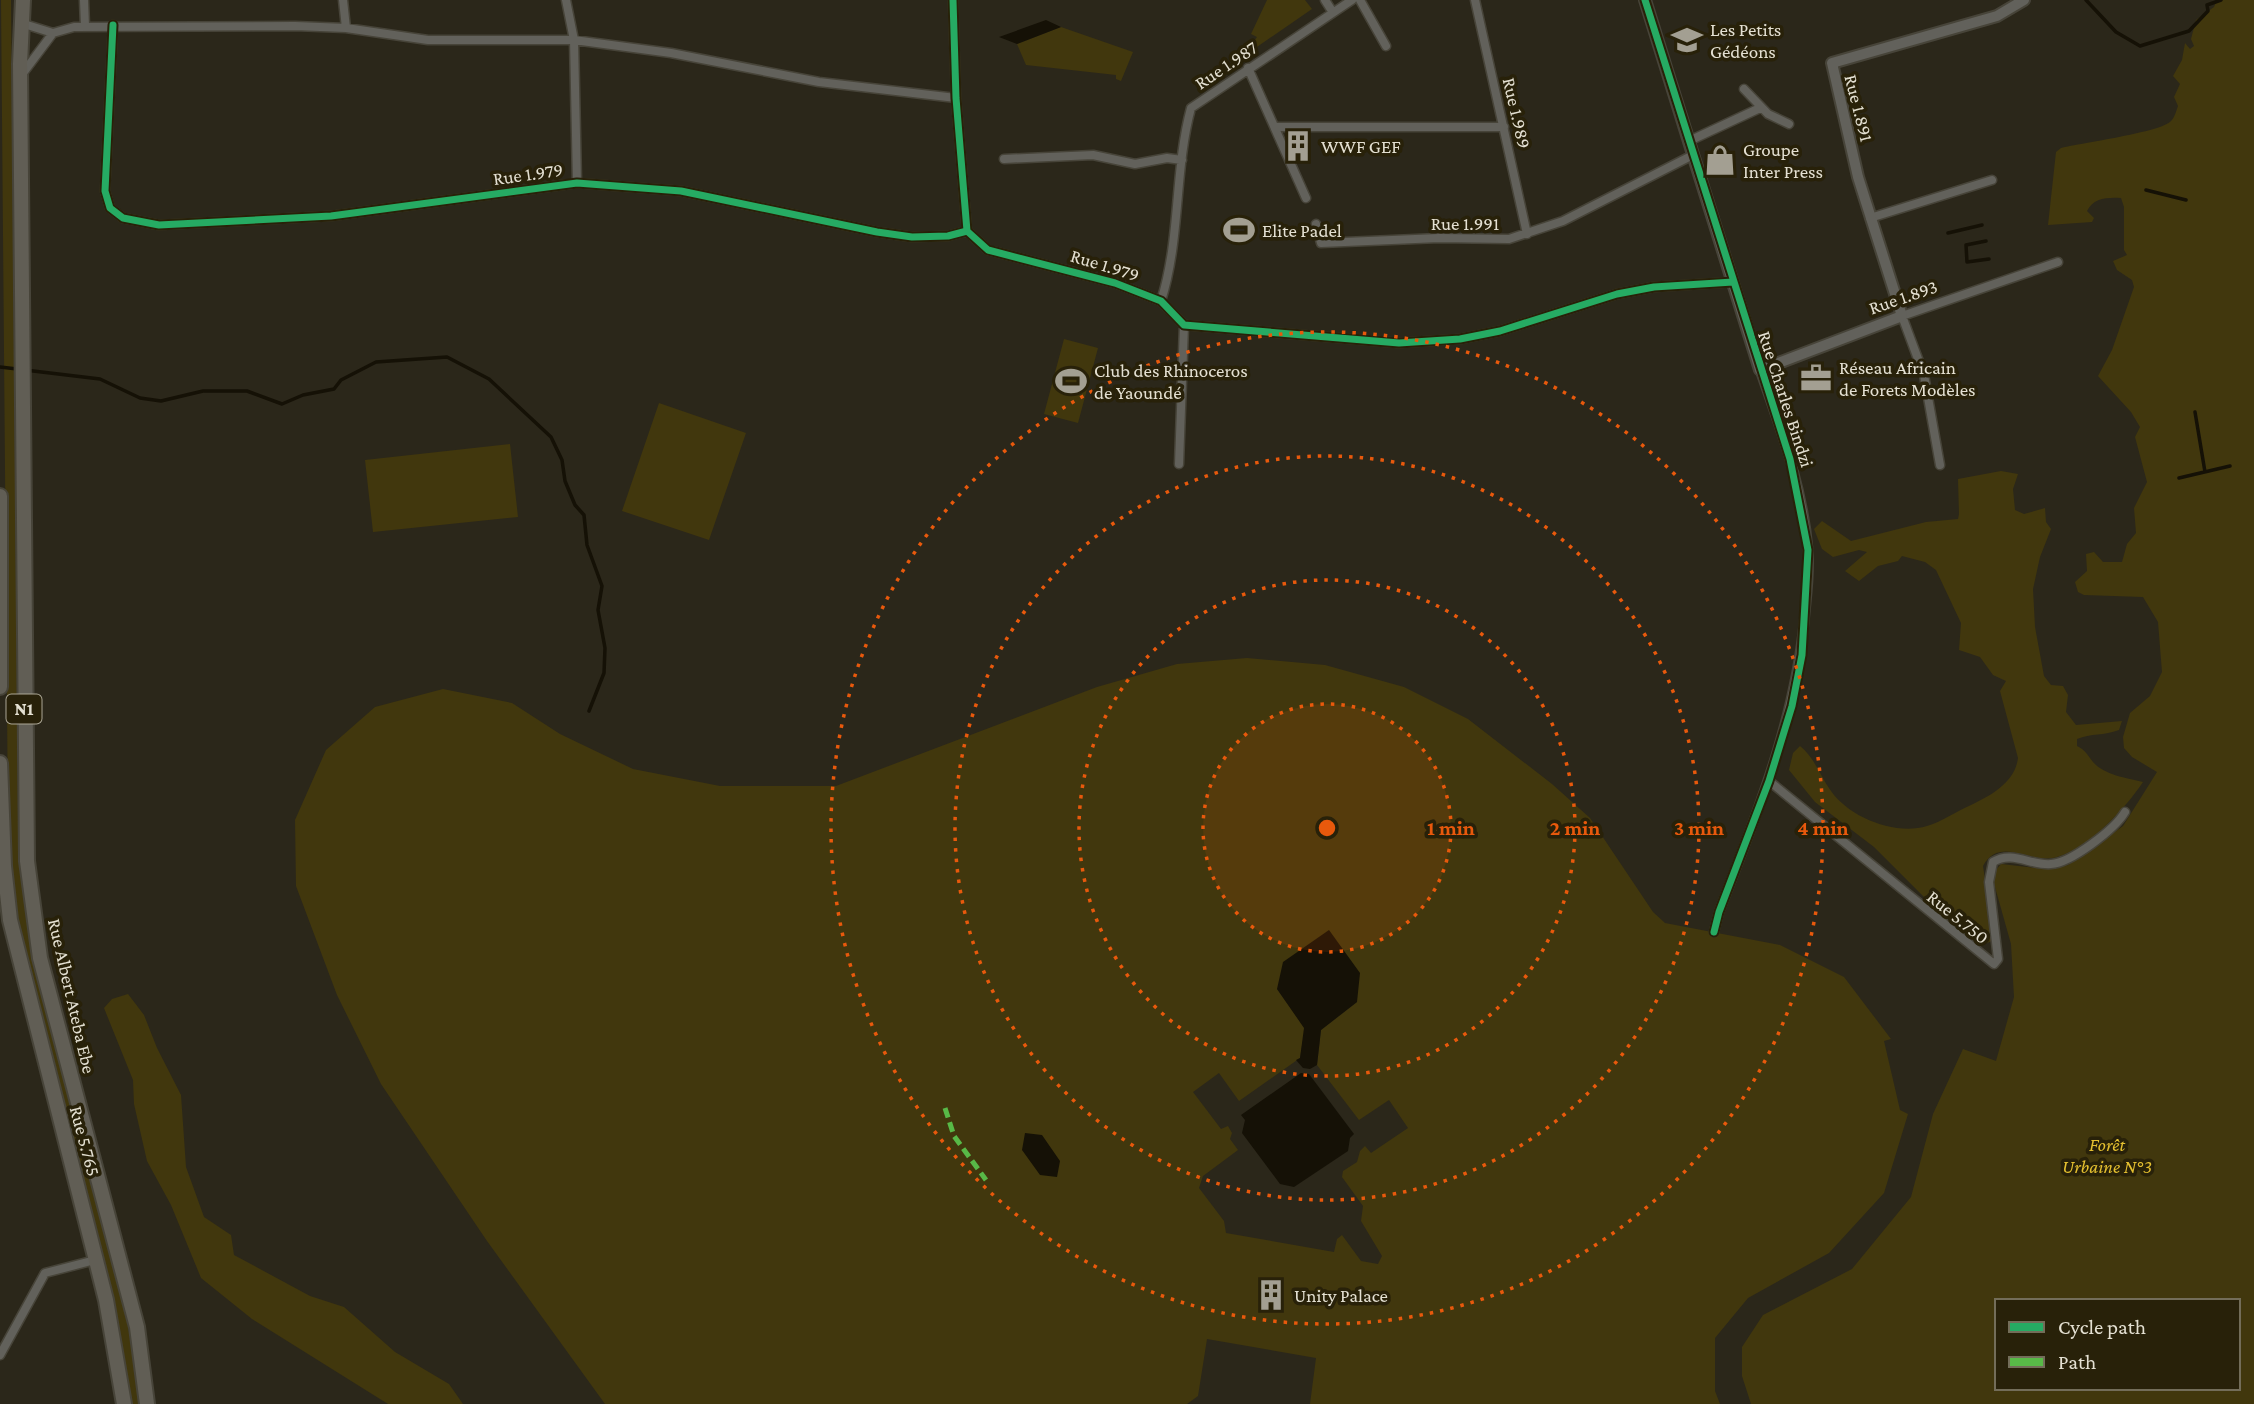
<svg xmlns="http://www.w3.org/2000/svg" width="2254" height="1404" viewBox="0 0 2254 1404" font-family="'Crimson Pro',serif">
<style>
.green{fill:#41370d;fill-rule:evenodd}
.water{fill:#151106}
.lines{fill:none;stroke-linecap:round;stroke-linejoin:round}
.stream{stroke:#151106;stroke-width:3.5}
.minor-casing{stroke:#474439;stroke-width:11}
.tertiary-casing{stroke:#474439;stroke-width:14}
.trunk-casing{stroke:#474439;stroke-width:18}
.minor{stroke:#62615b;stroke-width:8}
.tertiary{stroke:#62615b;stroke-width:10}
.trunk{stroke:#615e55;stroke-width:14}
.quiet{stroke:#58b947;stroke-width:5;stroke-dasharray:10 5;stroke-linecap:butt}
.cycleway-casing{stroke:#282109;stroke-width:11}
.cycleway{stroke:#26ab63;stroke-width:7}
.ring{fill:none;stroke:#e8590c;stroke-width:3.5;stroke-dasharray:3.5 7}
.labels{text-anchor:middle;dominant-baseline:central;stroke-width:7;stroke-linejoin:round;paint-order:stroke}
.shield{fill:#282109;stroke:#aca796;stroke-width:2}
.shield-label{font-size:18px;font-weight:bold;fill:#e4e0d2}
.poi-label{font-size:19px;fill:#e4e0d2;stroke:#282109;text-anchor:start}
.street-label{font-size:19px;fill:#e4e0d2;stroke:#282109}
.park-label{font-size:19px;font-style:italic;fill:#e5c030;stroke:#282109}
.centre{fill:#e8590c;stroke:#282109;stroke-width:3.5}
.ring-label{font-size:21px;text-anchor:middle;font-weight:bold;fill:#e8590c;stroke:#282109;stroke-width:7;stroke-linejoin:round;paint-order:stroke}
</style>
<rect width="100%" height="100%" fill="#2b271a"/>
<path class="green" d="M1 0H11L18 821 27 923 45 1007 124 1301 140 1404H129L16 924 8 820Z
M1267 0H1305L1312 9 1241 58 1257 37 1251 34Z
M2217 0H2254V1404H1751L1742 1376V1347L1763 1315 1852 1269 1911 1197 1933 1114 1963 1049 1996 1061 2014 997 2011 944 1993 880 1995 871 2001 864 2045 869 2068 865 2123 826 2157 772 2132 757 2124 748 2123 737 2130 713 2150 696 2162 672 2158 622 2143 597 2084 595 2078 592 2075 582 2087 571 2086 554 2094 552 2103 562H2122L2127 544 2136 533 2134 508 2147 482 2135 437 2140 427 2131 412 2098 376 2112 350 2134 287 2132 280 2117 270 2113 261 2127 255 2124 250V207L2121 198C2108 197 2093 198 2087 211L2094 218 2092 222 2048 225 2056 152 2061 148C2081 143 2162 132 2171 121 2175 117 2176 111 2178 106L2174 97 2180 84 2173 76 2182 60 2185 43 2190 49 2194 46 2191 39 2196 20 2214 7ZM1997 1301H2238V1388H1997Z
M1061 27 1133 52 1121 81 1116 79V75L1026 65 1017 44Z
M1064 339 1098 348 1078 423 1044 414Z
M659 403 746 433 709 540 622 511Z
M510 444 518 517 373 532 365 460Z
M2001 471 2018 474 2013 489 2015 510 2024 514 2045 508 2046 522 2051 529 2040 557 2033 589 2035 627 2044 676 2051 685 2063 686 2068 695 2066 712 2076 725 2122 721 2119 730C2104 736 2091 733 2077 739V746C2085 750 2087 754 2093 762 2104 775 2127 778 2143 782 2125 809 2089 848 2057 857 2031 865 2000 835 1983 866L1994 940 1987 943 1966 926 1944 917 1874 847 1815 802 1789 770 1793 753 1800 746C1815 758 1820 776 1831 791 1849 817 1895 836 1927 826 1941 822 1957 811 1971 805 1992 795 2015 782 2018 758L2000 691 2006 681 1993 675 1980 657 1959 650 1961 623 1936 570 1925 562 1902 556 1898 561 1878 566 1859 581 1845 571 1867 552 1859 550 1833 557 1822 549 1814 529 1822 521 1851 541 1926 522 1958 519 1959 514 1958 479Z
M1247 658 1325 665 1404 687 1468 719 1552 784 1590 818 1653 912 1665 923 1780 945 1844 977 1891 1039 1884 1041 1900 1110 1908 1114 1884 1193 1829 1253 1748 1298 1715 1338V1391L1720 1404H1310L1316 1358 1207 1339 1198 1396 1187 1404H605L487 1241 381 1084 337 995 296 886 295 820 326 750 375 707 443 689 512 703 560 734 633 769 720 786H836L1097 687 1177 664ZM1277 989 1357 1002 1321 1030 1317 1065 1359 1120 1389 1100 1408 1128 1371 1153 1365 1146 1360 1151 1357 1162 1343 1171 1342 1177 1363 1206 1361 1221 1382 1256 1378 1264 1361 1261 1342 1235 1337 1239 1334 1252 1226 1233 1224 1221 1199 1188 1203 1176 1238 1150 1230 1139 1232 1133 1228 1126 1221 1129 1193 1092 1219 1073 1239 1101 1300 1058 1305 1028Z
M128 994 144 1015 157 1048 181 1095 186 1167 204 1217 231 1235 234 1255 310 1296 344 1307 395 1352 449 1384 463 1404H388L252 1319 201 1278 171 1205 147 1161 134 1104 133 1080 104 1008 112 999Z"/>
<path class="water" d="M1046 20 1061 27 1017 44 999 37Z
M1329 930 1360 973 1357 1002 1321 1030 1317 1065 1310 1069 1303 1068 1296 1060 1300 1058 1304 1028 1277 989 1283 962Z
M1301 1073 1309 1074 1354 1134 1350 1138 1348 1151 1294 1187 1280 1184 1242 1133 1245 1120 1241 1115Z
M1025 1133 1042 1135 1060 1161 1057 1177 1040 1175 1022 1150Z"/>
<g class="lines">
<path class="stream" d="M2086 0 2116 32 2140 46 2189 31 2208 11 2207 5 2221 0
M2146 190 2186 200
M1948 233 1982 225
M1986 241 1966 245 1967 262 1989 259
M0 367 17 369
M25 370 100 379 140 398 161 401 203 391H247L282 404 303 395 334 389 341 380 376 362 447 357 489 379 551 437 562 460 565 481 575 505 584 515 587 545 602 586 598 610 605 648 604 673 589 711
M2195 412 2205 472
M2179 478 2230 466"/>
<defs>
<path id="minor" d="M84 0 85 26
M343 0 346 28
M566 0 574 40 577 183
M953 0 956 98 967 231 988 250 1115 283 1161 301 1184 325 1399 343 1460 339 1500 331 1617 294 1654 287 1733 282
M1325 0 1332 11
M1360 0 1386 46
M1475 0 1527 234
M24 24 53 33
M113 25 105 191 110 208 123 218 159 225 331 216 577 183 681 191 877 232 912 237 948 236 967 231
M1248 68 1306 198
M23 73 53 33 74 27 295 26 346 28 428 40H574L671 53 819 82 956 98
M1744 89 1768 114 1789 124
M1275 127H1504
M1689 141 1760 108
M1004 159 1093 155 1135 164 1167 158 1182 160
M1870 218 1992 180
M1316 224 1321 243 1439 238 1509 239 1563 221 1693 155
M1161 301C1181 238 1174 171 1191 108L1352 0
M1179 464 1184 325
M1940 465 1924 375 1902 316 2058 262
M1769 781 1994 964 1998 959 1989 882 1993 862C2012 850 2031 866 2051 864 2071 863 2115 829 2125 812
M1714 932 1719 912C1757 814 1796 719 1805 613 1807 592 1810 570 1808 549 1803 487 1780 428 1760 370
M0 1355 45 1273 95 1260"/>
<path id="tertiary" d="M1645 0 1760 370 1902 316 1858 177 1832 63 1997 16 2024 0"/>
<path id="trunk" d="M23 0 20 64 27 861 40 958 137 1327 147 1404
M0 496V687
M0 763 4 866 10 920 106 1300 124 1404"/>
</defs>
<use href="#minor" class="minor-casing"/>
<use href="#tertiary" class="tertiary-casing"/>
<use href="#trunk" class="trunk-casing"/>
<use href="#minor" class="minor"/>
<use href="#tertiary" class="tertiary"/>
<use href="#trunk" class="trunk"/>
<path class="quiet" d="M945 1108 954 1136 986 1180"/>
<defs>
<path id="cycleway" d="M953 0 956 98 967 231 988 250 1115 283 1161 301 1184 325 1399 343 1460 339 1500 331 1617 294 1654 287 1733 282
M1645 0 1790 459 1808 550 1802 655 1792 706 1769 781 1719 912 1714 932
M113 25 105 191 110 208 123 218 159 225 331 216 577 183 681 191 877 232 912 237 948 236 967 231"/>
</defs>
<use href="#cycleway" class="cycleway-casing"/>
<use href="#cycleway" class="cycleway"/>
</g>
<circle cx="1327" cy="828" r="124" fill="#e8590c" fill-opacity=".12"/>
<g class="ring">
<circle cx="1327" cy="828" r="124"/>
<circle cx="1327" cy="828" r="248"/>
<circle cx="1327" cy="828" r="372"/>
<circle cx="1327" cy="828" r="496"/>
</g>
<defs>
<symbol id="school-bare" viewBox="-9 -9 18 18"><path d="M0-5L7-2L0 1L-7-2ZM-4 1L0 2.5L4 1V4Q0 6-4 4Z" fill="#a39f92" stroke="#282109" stroke-width="2.5" paint-order="stroke"/></symbol>
<symbol id="building-bare" viewBox="-9 -9 18 18"><path d="M-4-6H4V6H1V3H-1V6H-4ZM-2.5-4.3h1.7v1.8h-1.7ZM.8-4.3h1.7v1.8H.8ZM-2.5-1h1.7V.8h-1.7ZM.8-1h1.7V.8H.8Z" fill="#a39f92" stroke="#282109" stroke-width="2.5" paint-order="stroke"/></symbol>
<symbol id="shop-bare" viewBox="-9 -9 18 18"><path d="M-5-2.5h2.3a2.7 3.5 0 0 1 5.4 0H5L5.5 6h-11ZM-1.5-2.5h3a1.5 2.3 0 0 0-3 0Z" fill="#a39f92" stroke="#282109" stroke-width="2.5" paint-order="stroke"/></symbol>
<symbol id="stadium-bare" viewBox="-9 -9 18 18"><path d="M0-5a6.5 5 0 1 0 0 10a6.5 5 0 1 0 0-10ZM-3.5-1.8h7v3.6h-7Z" fill="#a39f92" stroke="#282109" stroke-width="2.5" paint-order="stroke"/></symbol>
<symbol id="office-bare" viewBox="-9 -9 18 18"><path d="M-6-3h4V-5.5h4V-3h4V5H-6ZM-1-4.5V-3h2v-1.5ZM-6 0V1H6V0Z" fill="#a39f92" stroke="#282109" stroke-width="2.5" paint-order="stroke"/></symbol>
</defs>
<g fill-rule="evenodd">
<use href="#school-bare" x="1665" y="18" width="44" height="44"/>
<use href="#building-bare" x="1276" y="124" width="44" height="44"/>
<use href="#shop-bare" x="1698" y="138" width="44" height="44"/>
<use href="#stadium-bare" x="1217" y="208" width="44" height="44"/>
<use href="#office-bare" x="1794" y="356" width="44" height="44"/>
<use href="#stadium-bare" x="1049" y="359" width="44" height="44"/>
<use href="#building-bare" x="1249" y="1273" width="44" height="44"/>
</g>
<g class="labels">
<rect class="shield" x="6.5" y="694.5" width="35" height="29" rx="5"/>
<g class="shield-label">
<text x="24" y="709">N1</text>
</g>
<g class="poi-label">
<text x="1710" y="29">Les Petits<tspan x="1710" dy="22">Gédéons</tspan></text>
<text x="1321" y="146">WWF GEF</text>
<text x="1743" y="149">Groupe<tspan x="1743" dy="22">Inter Press</tspan></text>
<text x="1262" y="230">Elite Padel</text>
<text x="1839" y="367">Réseau Africain<tspan x="1839" dy="22">de Forets Modèles</tspan></text>
<text x="1094" y="370">Club des Rhinoceros<tspan x="1094" dy="22">de Yaoundé</tspan></text>
<text x="1294" y="1295">Unity Palace</text>
</g>
<g class="street-label">
<text transform="translate(1226 65) rotate(-34)">Rue 1.987</text>
<text transform="translate(1859 108) rotate(76)">Rue 1.891</text>
<text transform="translate(1517 113) rotate(77)">Rue 1.989</text>
<text transform="translate(528 174) rotate(-8)">Rue 1.979</text>
<text x="1465" y="223">Rue 1.991</text>
<text transform="translate(1105 265) rotate(17)">Rue 1.979</text>
<text transform="translate(1903 297) rotate(-19)">Rue 1.893</text>
<text transform="translate(1786 399) rotate(72)">Rue Charles Bindzi</text>
<text transform="translate(1958 917) rotate(39)">Rue 5.750</text>
<text transform="translate(72 996) rotate(77)">Rue Albert Ateba Ebe</text>
<text transform="translate(85 1141) rotate(75)">Rue 5.765</text>
</g>
<g class="park-label">
<text x="2107" y="1144">Forêt<tspan x="2107" dy="22">Urbaine N°3</tspan></text>
</g>
</g>
<circle cx="1327" cy="828" r="10" class="centre"/>
<g class="ring-label">
<text x="1451" y="835">1 min</text>
<text x="1575" y="835">2 min</text>
<text x="1699" y="835">3 min</text>
<text x="1823" y="835">4 min</text>
</g>
<rect x="1995" y="1299" width="245" height="91" fill="#282109" stroke="#736d59" stroke-width="2"/>
<rect x="2009" y="1322" width="35" height="10" fill="#26ab63" stroke="#736d59" stroke-width="2"/>
<text x="2058" y="1334" font-size="21" fill="#e4e0d2">Cycle path</text>
<rect x="2009" y="1357" width="35" height="10" fill="#58b947" stroke="#736d59" stroke-width="2"/>
<text x="2058" y="1369" font-size="21" fill="#e4e0d2">Path</text>
</svg>
